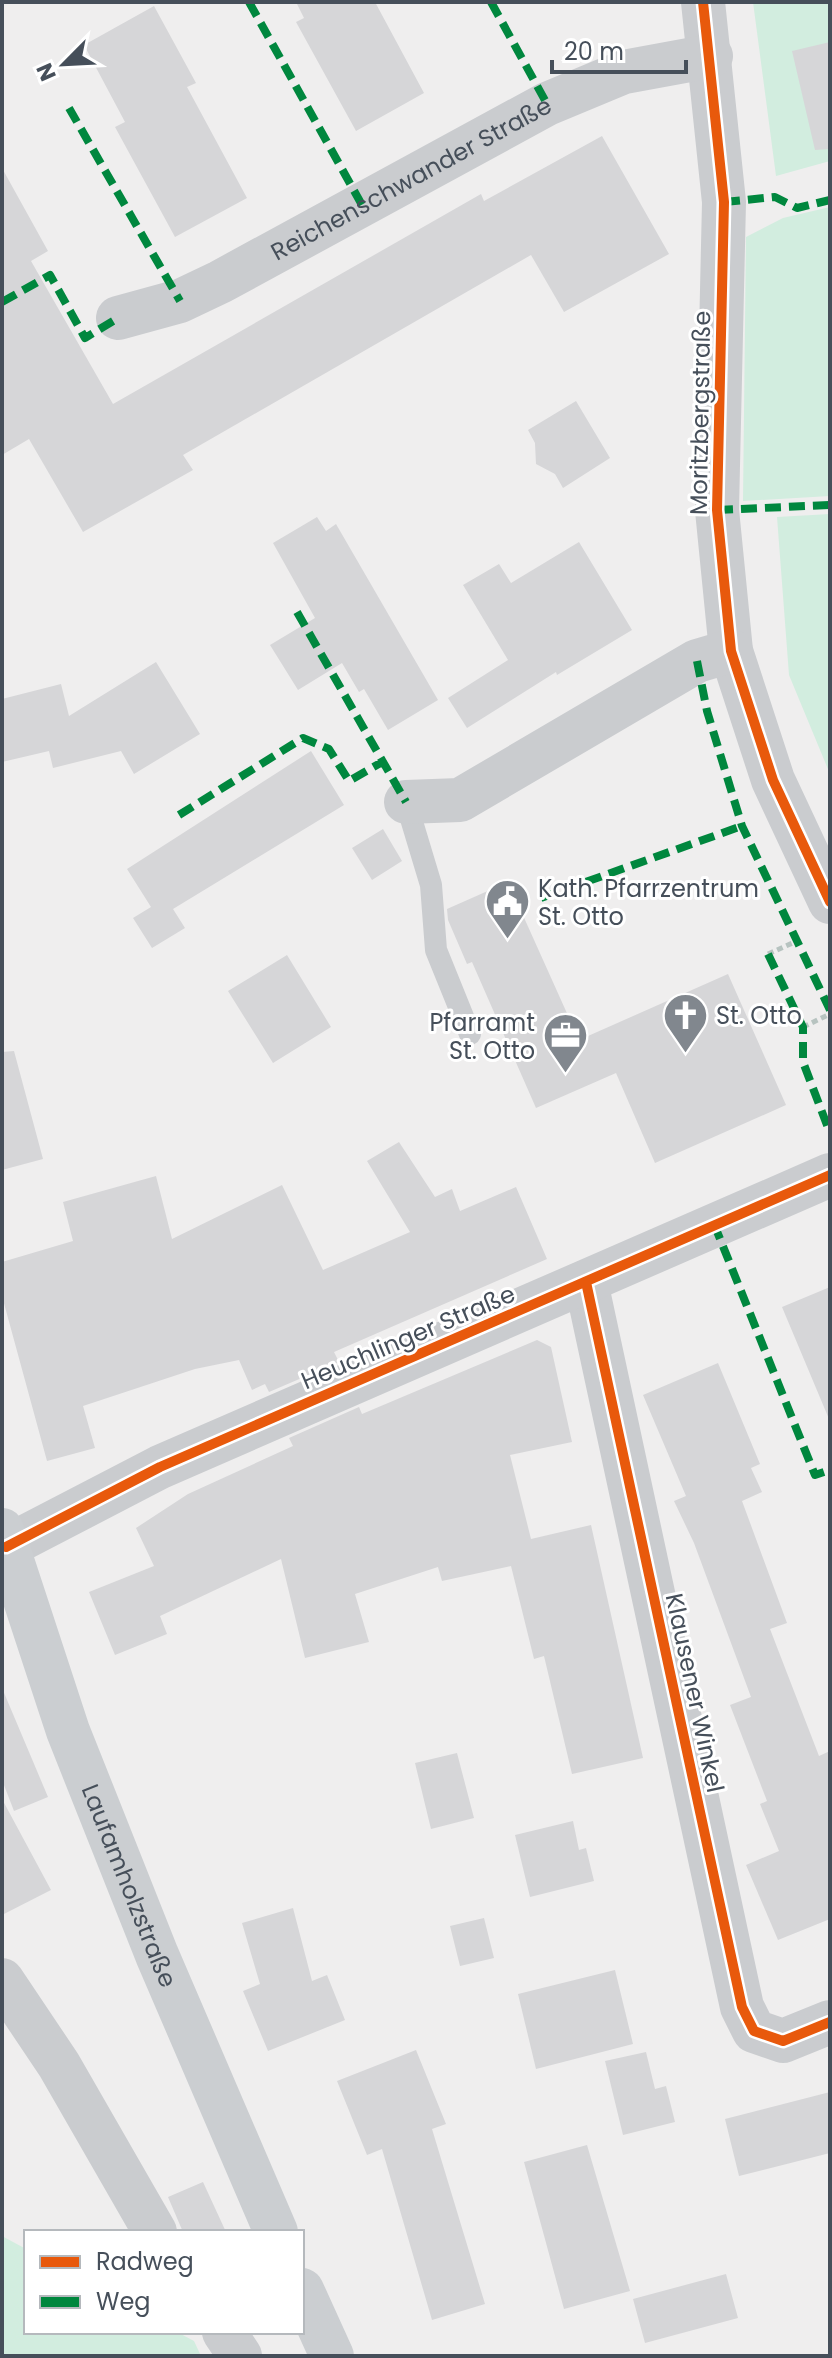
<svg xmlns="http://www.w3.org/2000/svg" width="832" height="2358" viewBox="0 0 832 2358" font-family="Poppins,sans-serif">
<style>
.green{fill:#d2eddf}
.building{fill:#d6d6d8}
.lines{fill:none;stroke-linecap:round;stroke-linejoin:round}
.path{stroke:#b7c3c0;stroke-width:5;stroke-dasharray:6 4;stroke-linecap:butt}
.lane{stroke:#cacccf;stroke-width:22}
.street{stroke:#cacccf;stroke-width:44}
.secondary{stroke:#cbced1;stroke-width:44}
.quiet{stroke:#00873e;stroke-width:8;stroke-dasharray:16 8;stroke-linecap:butt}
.cycleway-casing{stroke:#fff;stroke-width:15}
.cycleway{stroke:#e8590c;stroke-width:10}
.labels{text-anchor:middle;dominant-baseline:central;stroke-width:6;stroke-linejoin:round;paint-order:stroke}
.street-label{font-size:24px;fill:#464f5a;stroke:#fff}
.poi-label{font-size:24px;fill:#464f5a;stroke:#fff;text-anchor:start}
</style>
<rect width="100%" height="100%" fill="#efeeee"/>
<path class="green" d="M753 2H830V161L776 176Z
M830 207V496L743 501 746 237 783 218Z
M830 514V774L789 675 777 517Z
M2 2236 26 2249V2332H177L194 2341 201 2356H2Z"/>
<path class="building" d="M296 2H375L424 93 356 131 296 22 304 18Z
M154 6 196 83 187 87 247 198 175 237 115 127 125 122 84 45Z
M830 42V149L815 150 792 51Z
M602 136 669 254 564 312 531 255 183 455 193 470 83 532 29 439 2 455V168L48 251 31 261 113 404 481 194 484 201Z
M576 401 610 458 563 488 555 474 536 464 535 443 528 430Z
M317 517 326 531 336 524 438 700 388 730 364 689 359 692 342 663 298 690 270 645 315 618 273 543Z
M579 542 632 630 557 675 556 672 467 728 448 698 508 660 463 585 499 564 511 583Z
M156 662 200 734 134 774 121 751 53 768 49 751 2 762V699L61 684 69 716Z
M311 751 344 805 173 909 185 928 152 948 133 918 151 907 127 869Z
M383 829 402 861 372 880 352 848Z
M508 882 579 1040 728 974 786 1105 655 1163 616 1073 536 1108 472 962 467 964 448 920 447 909Z
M287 955 331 1027 273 1063 228 991Z
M14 1051 43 1159 2 1170V1052Z
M399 1142 435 1197 452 1189 460 1211 516 1187 547 1259 334 1352 339 1362 269 1392 265 1384 252 1390 239 1360 195 1369 83 1406 95 1448 47 1461 2 1296V1262L73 1241 63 1202 156 1176 172 1239 282 1185 323 1270 410 1232 367 1161Z
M830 1287V1419H829L782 1307Z
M537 1340 551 1347 572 1442 510 1455 531 1539 591 1525 643 1758 572 1774 544 1656 534 1659 511 1566 442 1581 438 1567 355 1594 369 1642 305 1658 281 1559 160 1616 167 1634 115 1655 89 1592 154 1566 136 1528 188 1494 293 1446 289 1438 359 1407 362 1414Z
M718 1363 760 1464 751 1468 762 1492 742 1501 787 1623 770 1629 819 1756 830 1751V1919L778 1940 746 1865 779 1851 760 1804 767 1801 730 1705 751 1697 694 1543 674 1501 686 1496 643 1395Z
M2 1688 48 1797 14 1811 2 1780Z
M457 1753 474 1818 431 1829 415 1763Z
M2 1799 51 1890 2 1915Z
M573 1821 579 1850 586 1848 594 1881 530 1897 515 1835Z
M293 1908 312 1981 327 1975 345 2020 268 2051 243 1991 260 1984 242 1923Z
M484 1918 494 1958 460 1966 450 1926Z
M615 1970 633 2044 536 2069 518 1994Z
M416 2050 446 2124 432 2129 485 2304 432 2320 382 2149 367 2155 337 2081Z
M646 2052 655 2089 666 2086 675 2122 623 2135 605 2061Z
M830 2092V2153L739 2176 725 2119Z
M587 2145 630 2291 564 2309 524 2162Z
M203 2182 226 2232H183L168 2197Z
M726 2274 738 2318 645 2343 633 2299Z"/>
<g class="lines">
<path class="path" d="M768 954 797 941
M803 1027 830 1014"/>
<path class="lane" d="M406 802 431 885 436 950 470 1034"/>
<g class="street">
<path d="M703 2 724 202 717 510 731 651 773 780 830 902"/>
<path id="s1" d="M118 318 180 301 220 282 547 104 624 72 711 56"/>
<path d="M406 802 460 800 697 661 731 651"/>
<path d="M586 1282 742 2007 754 2031 783 2041 830 2022"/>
<path d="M6 1547 160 1467 830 1175"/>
<path d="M2 1980 59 2065 155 2232"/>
<path d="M224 2332 240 2356"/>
</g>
<g class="secondary">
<path id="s2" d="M2 1530 68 1731 157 1955 276 2232"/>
<path d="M302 2290 332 2356"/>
</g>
<path class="quiet" d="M249 2 362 205
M491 2 547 104
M69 108 180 301
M724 202 775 197 797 208 830 200
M2 302 50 275 85 338 118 318
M717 510 830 505
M297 612 406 802
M697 661 707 711 742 826 830 1010
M179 815 303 738 329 749 349 781 384 761
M541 898 742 826
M768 954 803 1027V1062L830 1133
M714 1224 815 1475 830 1470"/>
<defs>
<path id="cycleway" d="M703 2 724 202 717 510 731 651 773 780 830 902
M586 1282 742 2007 754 2031 783 2041 830 2022
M6 1547 160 1467 830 1175"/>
</defs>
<use href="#cycleway" class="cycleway-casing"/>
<use href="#cycleway" class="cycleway"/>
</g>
<defs>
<symbol id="civic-pin" viewBox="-11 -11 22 30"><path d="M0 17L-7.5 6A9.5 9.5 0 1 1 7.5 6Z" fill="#81878e" stroke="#fff"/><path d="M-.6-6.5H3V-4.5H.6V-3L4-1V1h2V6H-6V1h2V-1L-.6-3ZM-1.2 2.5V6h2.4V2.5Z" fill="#fff"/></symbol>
<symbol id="church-pin" viewBox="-11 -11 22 30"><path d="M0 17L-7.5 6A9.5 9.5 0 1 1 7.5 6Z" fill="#81878e" stroke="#fff"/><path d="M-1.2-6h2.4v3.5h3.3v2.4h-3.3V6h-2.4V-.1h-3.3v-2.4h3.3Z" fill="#fff"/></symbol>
<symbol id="office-pin" viewBox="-11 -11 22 30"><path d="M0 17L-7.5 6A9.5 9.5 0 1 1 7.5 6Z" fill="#81878e" stroke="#fff"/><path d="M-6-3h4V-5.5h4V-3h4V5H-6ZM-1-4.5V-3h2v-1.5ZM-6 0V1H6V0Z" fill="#fff"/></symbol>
</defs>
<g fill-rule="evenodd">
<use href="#civic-pin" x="482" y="876" width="51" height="69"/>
<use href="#church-pin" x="660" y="990" width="51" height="69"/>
<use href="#office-pin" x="540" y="1010" width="51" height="69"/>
</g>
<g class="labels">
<g class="street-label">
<text stroke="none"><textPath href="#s1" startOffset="326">Reichenschwander Straße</textPath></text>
<text transform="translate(700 413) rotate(-89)">Moritzbergstraße</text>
<text transform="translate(408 1337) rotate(-23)">Heuchlinger Straße</text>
<text transform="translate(695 1693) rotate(78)">Klausener Winkel</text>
<text stroke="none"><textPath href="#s2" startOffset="378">Laufamholzstraße</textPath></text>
</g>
<g class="poi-label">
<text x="538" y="888">Kath. Pfarrzentrum<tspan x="538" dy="28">St. Otto</tspan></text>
<text x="716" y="1015">St. Otto</text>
<text x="535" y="1022" text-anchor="end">Pfarramt<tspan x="535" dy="28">St. Otto</tspan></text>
</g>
</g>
<rect width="832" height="2358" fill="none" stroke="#464f5a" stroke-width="8"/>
<rect x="24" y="2230" width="280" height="104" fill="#ffffff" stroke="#b5b9bd" stroke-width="2"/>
<rect x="40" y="2256" width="40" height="12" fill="#e8590c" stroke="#b5b9bd" stroke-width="2"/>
<text x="96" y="2270" font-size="24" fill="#464f5a">Radweg</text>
<rect x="40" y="2296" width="40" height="12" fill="#00873e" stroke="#b5b9bd" stroke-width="2"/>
<text x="96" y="2310" font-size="24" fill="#464f5a">Weg</text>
<g transform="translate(64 64) rotate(246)" stroke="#ffffff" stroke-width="6" paint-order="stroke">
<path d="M0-6L14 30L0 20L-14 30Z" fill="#464f5a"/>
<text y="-12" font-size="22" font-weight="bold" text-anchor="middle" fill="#464f5a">N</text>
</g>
<path d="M552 60v12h134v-12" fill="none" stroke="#464f5a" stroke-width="4"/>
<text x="564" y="60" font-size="24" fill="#464f5a" stroke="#ffffff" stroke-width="6" paint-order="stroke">20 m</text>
</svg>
